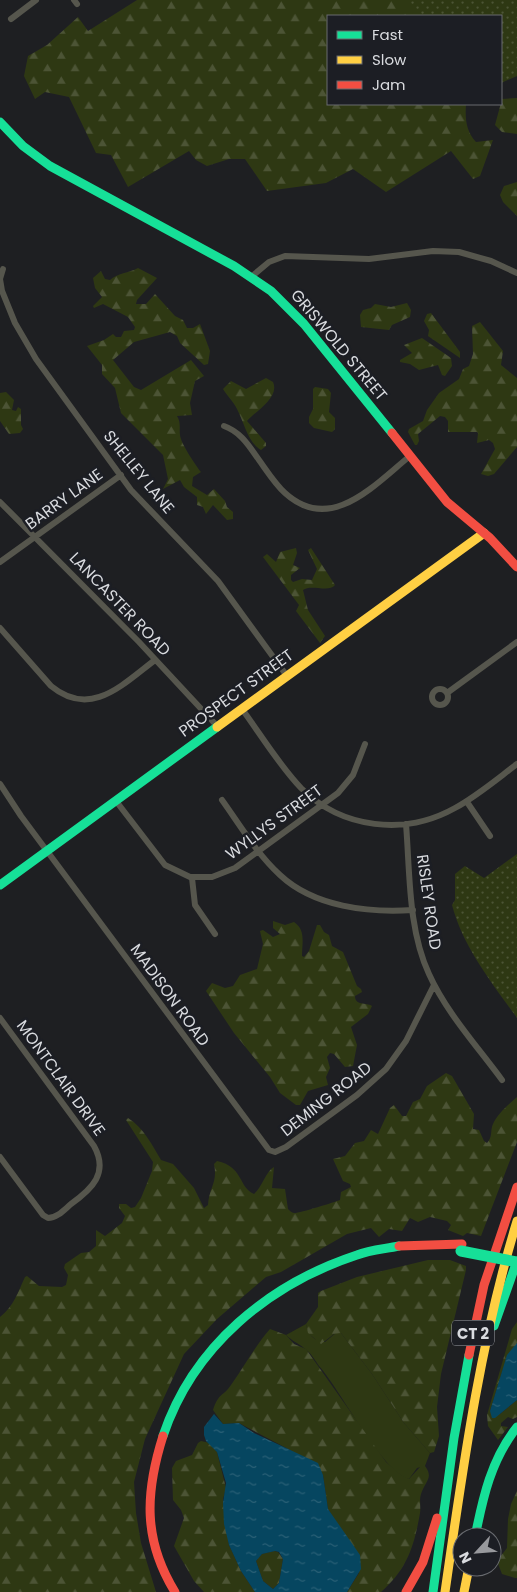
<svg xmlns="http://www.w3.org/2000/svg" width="517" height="1592" viewBox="0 0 517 1592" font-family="Poppins,sans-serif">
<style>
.grass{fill:#2e3813}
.forest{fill:url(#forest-firs)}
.park{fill:url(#park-dots)}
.water{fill:url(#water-ripples);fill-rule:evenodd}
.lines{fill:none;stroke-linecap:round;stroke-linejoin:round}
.street{stroke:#56564d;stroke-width:6}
.fast{stroke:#16e098;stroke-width:9}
.slow{stroke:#ffcf43;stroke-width:9}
.jam{stroke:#f24e42;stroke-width:9}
.fast-bridge{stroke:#16e098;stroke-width:11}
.labels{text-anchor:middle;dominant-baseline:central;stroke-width:5;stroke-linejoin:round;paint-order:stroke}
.shield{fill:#1c1e24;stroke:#a0a2a7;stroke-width:1}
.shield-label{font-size:15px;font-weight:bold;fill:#d9dbdf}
.street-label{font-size:16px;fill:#d9dbdf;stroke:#1c1e24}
</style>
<defs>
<pattern id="forest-firs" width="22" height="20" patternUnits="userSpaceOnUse" patternTransform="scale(1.25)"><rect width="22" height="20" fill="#2e3813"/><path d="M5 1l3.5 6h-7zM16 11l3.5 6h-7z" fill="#4c5435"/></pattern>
<pattern id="park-dots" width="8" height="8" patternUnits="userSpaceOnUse" patternTransform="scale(1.25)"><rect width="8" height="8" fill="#2e3813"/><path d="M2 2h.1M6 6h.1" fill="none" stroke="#4c5435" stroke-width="1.8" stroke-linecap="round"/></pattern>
<pattern id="water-ripples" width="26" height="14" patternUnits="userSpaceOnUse" patternTransform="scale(1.25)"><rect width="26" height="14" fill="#064660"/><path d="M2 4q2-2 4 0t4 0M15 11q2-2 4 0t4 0" fill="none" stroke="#2a6076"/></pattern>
</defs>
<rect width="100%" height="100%" fill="#1e1f22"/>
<path class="grass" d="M306 1324C308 1335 314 1341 325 1342L337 1332 341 1333 372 1374 404 1423 430 1453 425 1466 417 1468 409 1479C382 1472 340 1389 319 1366 315 1360 310 1352 304 1348 298 1343 292 1341 286 1335Z"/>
<path class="forest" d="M137 0H517L501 83V16H328V104H466C465 119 466 131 476 142L493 140 480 176 473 179 451 151 386 192 353 169 326 183 267 191 245 159H229L207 166 196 160 189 151 128 187 111 155 96 153 69 97 45 92 35 99 24 76 28 56 47 45 78 17 88 31Z
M517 98V134L502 132 495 125 502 99Z
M517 182V216L503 202 500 195 504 186Z
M138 268 157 278 137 300 136 304H146L155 294 175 316 183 320 187 328H193L200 324 210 351 208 364 204 365 180 343 177 336 170 332 134 342 113 360 134 387 141 390 191 360 204 376 195 381 190 403 192 415 177 416C182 424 178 431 181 439 183 446 196 466 201 472L193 477 192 486 207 495 214 489 225 501 227 507 233 512V519L227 520 213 505 206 514 203 507 197 505V497L184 487 180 480 163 489 168 479 163 455 121 413 115 388 102 374V365L87 346 104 340 113 334 116 337H121L124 331 134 330 135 327 128 317 103 304 94 308 93 306 102 297 95 288 93 278 101 271 105 279 110 280C117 273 129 273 138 268Z
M407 303 411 310 410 317 392 325 389 330 361 327 360 315 363 310 371 308 375 304 391 307Z
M431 313 460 352V358L428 336 429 330 424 321 427 314Z
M480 322 503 351 501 365 517 378V447L494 474 488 476 481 474 495 449 493 443 489 440 477 443 478 433 477 432H448V421L445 417 440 416 418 434 419 441 417 445H415L408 432 409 429 423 421 427 410 439 393 459 379 463 369 469 366 473 354 472 326Z
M422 338 451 358 452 366 445 376 442 375 438 365 419 370 410 364 400 362V360L412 353 404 345Z
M266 378 273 382C280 398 255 411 247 421L266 443V446L261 450C248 443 244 422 237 409 234 402 227 396 223 389L231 381 246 389Z
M315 387 328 389 331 393 329 412 335 418V429L332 432 314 428 309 423V417L313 409V389Z
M6 392 14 400 12 410 16 411 18 407 21 409V425L23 429 20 433 9 434 0 421V393Z
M296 548 297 553 293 565 300 568 291 575V580L293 582 302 579 312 580 317 569 308 550 311 548 335 585C329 593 311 584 303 590L308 610 325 636 320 643 296 611 299 605 263 557 267 554 276 562 280 552Z
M273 921 285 925 294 922C306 930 302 943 302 956L304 957 309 951 317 925H320L324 932 329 935 332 946 343 952 357 986 361 989 362 992 355 996C355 1006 366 1002 372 1006L368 1014 351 1027 357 1045 353 1066 345 1067 334 1054 330 1053 327 1057 330 1068 326 1077 328 1085 308 1091 300 1105H296L280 1093 270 1077 234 1033 206 991 212 983 225 988 233 986 240 975 257 969 263 944 260 931 263 930 273 937 280 934 273 928Z
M446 1073 452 1076 474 1114 473 1129 479 1130 484 1141 487 1143C493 1137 490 1130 493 1124 498 1113 508 1105 517 1097V1142L481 1236 467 1233 463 1236 448 1230 451 1225 447 1221 430 1217 418 1222 410 1218 402 1231 389 1229 379 1237 371 1228 347 1234 281 1272 266 1277 217 1319 184 1354 145 1439 134 1482 136 1513 141 1543 156 1592H0V1317C14 1306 18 1292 25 1277L27 1276 39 1286 62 1287 66 1285 68 1275 64 1268 65 1264 81 1253 89 1252 96 1246V1230L105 1236 122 1223 125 1216 119 1208V1204H126L131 1208 135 1207 141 1198 152 1171 153 1162 126 1120 128 1118C144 1128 152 1145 161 1160L173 1164 194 1188 204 1208 208 1205C209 1187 218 1183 214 1164L217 1161C244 1167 238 1187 254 1194 262 1187 266 1171 274 1167L272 1188 285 1189 288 1209C289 1210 292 1213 294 1213 297 1214 335 1202 340 1200L341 1192 351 1187 350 1184 343 1181 333 1159 345 1156 355 1143 364 1141 371 1130 378 1134 390 1108 394 1105 402 1116H406L413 1102 420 1099 427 1086Z
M428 1260H450L466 1266V1270L441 1374 437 1407 439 1436 434 1452 430 1453 404 1423 372 1374 341 1333 334 1334 321 1344 308 1333 306 1324 318 1307V1293L321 1291 357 1277Z
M517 1322V1343L503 1369 490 1411 500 1414 517 1400V1417L513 1419 508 1417 501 1423V1426L508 1427 498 1440 488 1426 487 1415 512 1329Z
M270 1329 286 1335 294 1344 306 1349 386 1462 401 1475 409 1479 421 1466H425C434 1478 425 1481 421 1494 419 1500 421 1507 420 1513 414 1547 407 1569 381 1592H347L359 1573 344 1534 328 1509 323 1475 290 1450 239 1423 223 1424 213 1410C219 1392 223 1397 231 1385 244 1367 255 1346 270 1329Z
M201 1441 210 1443 217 1452 226 1488 223 1499 229 1545 241 1571 255 1592H204L194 1581 174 1546 184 1518 181 1510 173 1500 172 1468 176 1461 192 1455 198 1443Z
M517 1491V1578H515L502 1574 497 1561 507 1548 508 1519 511 1504Z
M274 1551 278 1552 283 1559 279 1583 273 1589 263 1581 256 1561 262 1554Z"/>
<path class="park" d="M407 0H517V76L501 83V16H419Z
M517 854V1018C492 983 463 947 452 905L455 900V874L465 866 484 878Z"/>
<path class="water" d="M517 1343V1400L495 1418H492L490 1411 507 1355Z
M214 1414 223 1424 239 1423 254 1433 318 1463 323 1475 328 1509 360 1555 361 1569 347 1592H255L241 1571 229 1545 224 1524 223 1503 226 1483 217 1452 206 1441 204 1435V1427ZM275 1551 279 1552 283 1559 279 1583 273 1589 263 1581 256 1561 262 1554Z"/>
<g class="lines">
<path class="street" d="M74 0 77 4
M11 19 36 0
M3 269 0 279 2 291 15 323 36 359 131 490 218 581 287 676
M251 277 269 262 285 256 369 259 433 251 459 252 491 261 517 273
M224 426C241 432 249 446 259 460 267 471 275 484 285 493 331 535 375 484 410 456
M0 502 139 642 218 727
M0 562 121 475
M0 628 51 686C91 719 123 684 155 660
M432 697a8 8 0 1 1 16 0a8 8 0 1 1-16 0Z
M447 693 517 642
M242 709C261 735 279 765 301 788 342 829 405 836 455 808 477 796 497 779 517 764
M0 784 21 816 269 1150 275 1152 286 1147 357 1095 386 1069 406 1041 434 985
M222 800C240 825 257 854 280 875 314 907 369 913 413 910
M116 801 165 865 190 877H212L235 868 338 793 353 775 365 744
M467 802 490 836
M406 824C410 873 408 929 429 974 446 1012 477 1046 502 1080
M192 878 195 905 215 934
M0 1018 94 1146C109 1173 92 1189 71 1204 64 1210 57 1218 48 1218L43 1215 0 1157"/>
<path class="fast" d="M0 122 23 146 50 166 234 266 271 291 304 324 392 433
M0 885 217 727
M494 1326 517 1261
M163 1436C193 1346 269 1284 357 1255 370 1250 385 1249 399 1246
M475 1537C483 1497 491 1460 517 1427
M433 1592 454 1438 469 1355"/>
<path class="slow" d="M217 727 484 533
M445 1592C463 1467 480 1342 517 1221
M464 1592 469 1567"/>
<path class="jam" d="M392 433 447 502 490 538 517 567
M399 1246 462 1244
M469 1355 484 1285 517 1187
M163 1436C145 1493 143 1540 175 1592
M406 1592 423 1562 437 1518"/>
<path class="fast-bridge" d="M461 1251 517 1262"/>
</g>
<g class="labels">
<rect class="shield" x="452" y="1320.5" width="42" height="25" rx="4"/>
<g class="shield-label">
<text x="473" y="1333">CT 2</text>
</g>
<g class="street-label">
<text transform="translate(339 345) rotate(50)">GRISWOLD STREET</text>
<text transform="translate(139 472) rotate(51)">SHELLEY LANE</text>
<text transform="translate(64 499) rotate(-36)">BARRY LANE</text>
<text transform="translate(120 604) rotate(46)">LANCASTER ROAD</text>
<text transform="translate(236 693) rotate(-36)">PROSPECT STREET</text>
<text transform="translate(274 822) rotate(-36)">WYLLYS STREET</text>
<text transform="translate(429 902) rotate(82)">RISLEY ROAD</text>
<text transform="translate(170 995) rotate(54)">MADISON ROAD</text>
<text transform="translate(61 1078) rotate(54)">MONTCLAIR DRIVE</text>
<text transform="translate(326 1099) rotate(-38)">DEMING ROAD</text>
</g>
</g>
<rect x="327" y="15" width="175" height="90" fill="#1c1e24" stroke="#686a6f"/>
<rect x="337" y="31" width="25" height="8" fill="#16e098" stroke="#686a6f"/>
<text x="372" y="40" font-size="15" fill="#d9dbdf">Fast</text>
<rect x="337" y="56" width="25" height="8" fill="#ffcf43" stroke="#686a6f"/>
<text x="372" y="65" font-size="15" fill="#d9dbdf">Slow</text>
<rect x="337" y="81" width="25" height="8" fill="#f24e42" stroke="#686a6f"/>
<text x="372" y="90" font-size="15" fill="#d9dbdf">Jam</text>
<g transform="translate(477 1552) rotate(244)"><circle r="24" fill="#1c1e24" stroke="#686a6f"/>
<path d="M0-4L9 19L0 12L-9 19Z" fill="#98999d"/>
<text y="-8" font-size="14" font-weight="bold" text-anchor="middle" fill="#d9dbdf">N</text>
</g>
</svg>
